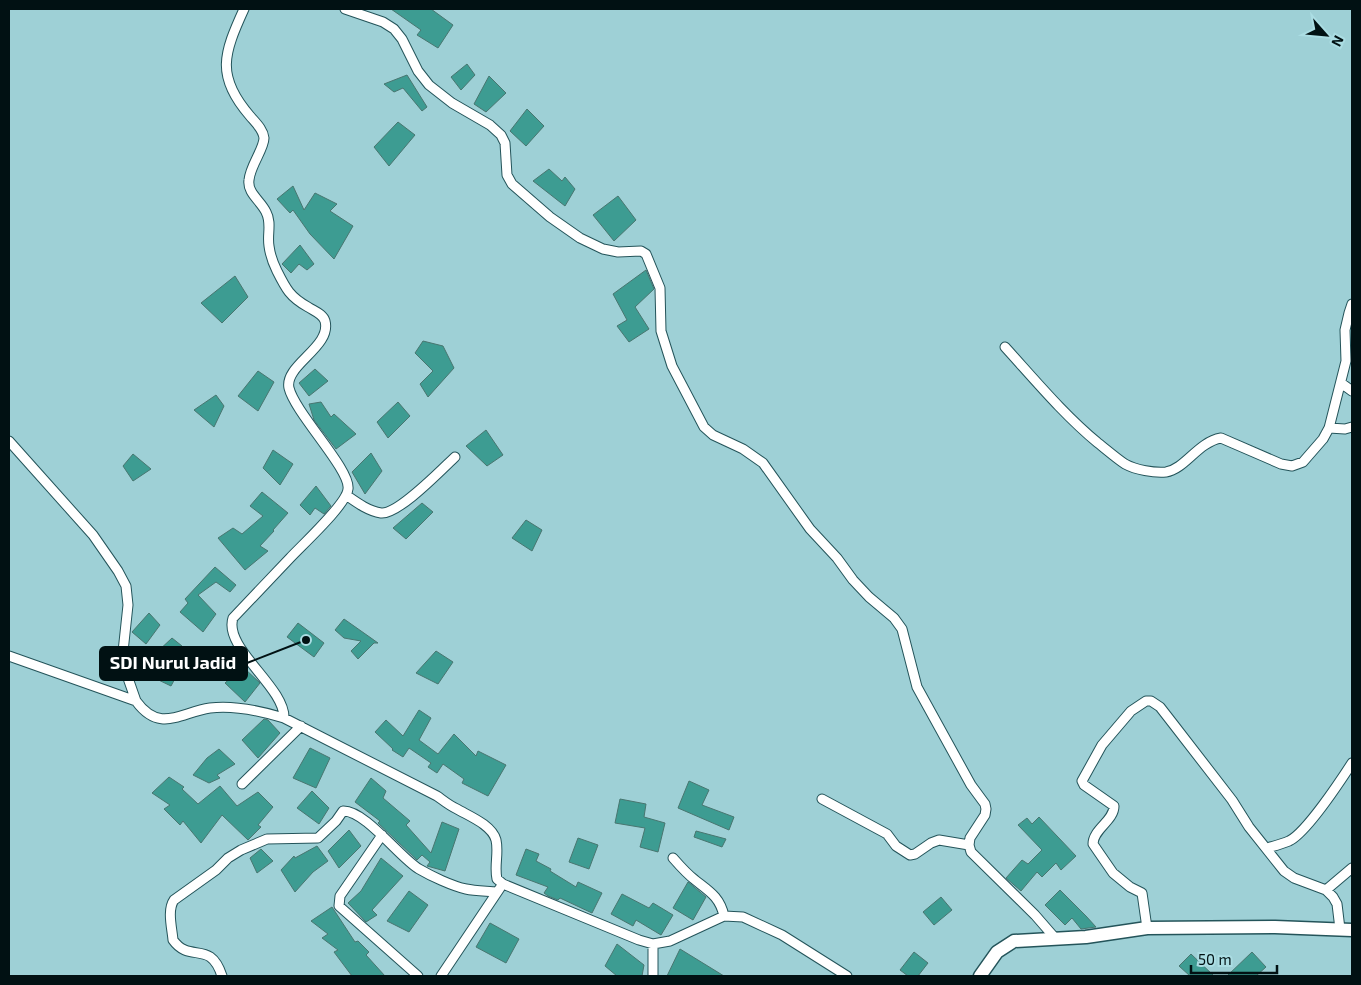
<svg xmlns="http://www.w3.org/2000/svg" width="1361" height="985" viewBox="0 0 1361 985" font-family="'Exo 2',sans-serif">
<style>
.building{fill:#3d9c92;stroke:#487670}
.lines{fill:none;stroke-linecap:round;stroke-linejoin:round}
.street-casing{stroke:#24545a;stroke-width:11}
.secondary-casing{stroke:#24545a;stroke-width:15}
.street{stroke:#fff;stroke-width:9}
.secondary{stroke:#fff;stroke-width:12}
.leader{fill:none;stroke:#011113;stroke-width:2}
.callout-dot{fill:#011113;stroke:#abdde3;stroke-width:2}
.callout{fill:#011113;stroke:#011113;stroke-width:2}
.callout-label{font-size:18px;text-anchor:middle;font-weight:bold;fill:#fff}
</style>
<rect width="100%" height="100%" fill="#9ed0d6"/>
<path class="building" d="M391 9H431L453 25 438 48 417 35 421 30Z
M467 64 475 75 461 90 451 77Z
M407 75 427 107 422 111 403 88 394 92 384 84Z
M489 76 506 93 486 112 474 104Z
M527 109 544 126 526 146 510 131Z
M398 122 415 135 389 166 374 147Z
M549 169 562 181 565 177 575 189 565 206 533 181Z
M293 186 304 210 315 193 337 204 330 211 353 226 334 259 310 234 293 210 290 213 277 199Z
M618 196 636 220 614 241 593 215Z
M300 245 314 264 307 270 299 264 291 273 282 264Z
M646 270 654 289 635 307 649 329 629 342 617 326 627 320 613 294Z
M235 276 248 297 222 323 201 303Z
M423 341 443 346 454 368 428 397 420 384 433 371 415 353Z
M315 369 328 381 309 396 299 383Z
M258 371 274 382 258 411 238 396Z
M216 395 224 406 214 427 194 410Z
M321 402 331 417 334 414 356 434 336 449 314 420 309 404Z
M398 402 410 416 388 438 377 422Z
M486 430 503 455 487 466 466 446Z
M273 450 293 464 280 485 263 468Z
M371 453 382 471 365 494 352 472Z
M133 454 151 469 133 481 123 466Z
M316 486 331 506 324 514 315 508 310 515 300 505Z
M262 492 288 513 273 530 274 531 260 546 268 551 245 570 218 538 233 528 242 534 263 516 250 506Z
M422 503 433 512 406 539 393 528Z
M526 520 542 530 532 551 512 538Z
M215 567 236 585 230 592 216 582 198 595 216 614 203 632 180 612 188 603 185 599Z
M149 613 160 625 146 644 132 632Z
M344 619 371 638 378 643H374L358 659 351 651 361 641 344 638 335 630Z
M298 623 324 643 314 657 287 637Z
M172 638 182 646 169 667 178 673 171 686 144 673 159 655 156 653Z
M436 651 453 662 438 684 416 673Z
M243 667 260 683 245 702 225 683Z
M419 710 431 718 419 740 438 754 454 734 476 756 478 751 506 765 488 796 462 783 464 779 443 764 437 773 428 767 431 763 409 748 403 757 392 750 393 749 375 732 386 720 403 736Z
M264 719 268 720 280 733 258 758 242 740Z
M310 748 330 758 316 788 293 778Z
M219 749 235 764 217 775 220 778 209 783 193 775 207 758Z
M169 777 184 787 182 789 198 804 220 786 237 806 258 792 273 807 258 825 261 827 248 840 222 815 201 843 183 821 180 825 164 809 170 805 152 793Z
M371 778 386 791 383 798 410 821 406 825 431 853 442 822 459 829 445 871 427 866 430 862 422 855 417 860 378 823 380 821 355 802Z
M689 781 709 790 702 805 734 817 729 830 678 808Z
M312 791 329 808 319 824 297 808Z
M620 799 646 804 644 817 665 823 658 852 640 847 645 828 615 823Z
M1039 817 1076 856 1061 870 1056 863 1042 877 1037 872 1021 891 1006 878 1022 860 1028 864 1042 850 1018 825 1027 818 1032 824Z
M349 830 361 846 339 868 328 851Z
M696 831 726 839 722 847 694 837Z
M578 838 598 845 589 869 569 862Z
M317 846 328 861 313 872 295 892 281 870 294 856 295 858Z
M261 849 273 861 257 873 250 858Z
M526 849 539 854 536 861 551 869 550 871 576 887 578 882 602 893 592 913 560 898 558 900 548 896 544 893 548 887 516 875Z
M381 858 403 876 372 910 377 915 366 922 348 903 361 891Z
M688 882 706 897 693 920 673 908Z
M1060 890 1086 916 1096 927 1081 929 1072 918 1065 925 1045 905Z
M409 891 428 905 409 932 387 921Z
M622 894 649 908 653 903 673 915 661 935 636 920 633 926 611 914Z
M941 897 952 910 934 925 923 912Z
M332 907 355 942 358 941 369 952 366 955 385 976H352L334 952 338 950 322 938 328 934 311 921Z
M490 923 519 939 506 963 476 947Z
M617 944 644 965 642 976H617L605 966Z
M680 949 724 976H667Z
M914 952 928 963 918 976H908L900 970Z
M1252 952 1266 967 1256 976H1227Z
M1191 954 1214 976H1190L1179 966Z"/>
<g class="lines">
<defs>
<path id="street" d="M244 9C224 53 215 76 250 116 255 122 263 129 264 138 264 149 250 166 249 180 247 193 261 201 266 212 272 223 267 234 269 246 270 254 273 263 277 271 286 289 290 297 308 307 314 311 323 314 325 321 332 347 284 365 289 388 295 413 351 470 348 489 347 504 302 545 290 558 271 578 252 598 233 618 223 648 285 687 284 718
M345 9 383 22 394 29 402 39 418 71 429 85 452 103 490 125 501 135 505 143 507 175 512 184 550 217 580 238 603 249 618 252 641 251 646 254 660 288 661 331 672 366 704 427 713 435 743 449 763 463 810 529 837 558 853 580 869 597 894 618 902 629 917 687 971 785 985 804 986 809 985 815 970 838 969 845 971 852 1035 915 1055 938
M1005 347C1035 380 1064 415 1098 443 1107 450 1116 458 1125 464 1136 470 1154 473 1166 472 1185 469 1198 442 1221 438L1281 464 1292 466 1303 462 1323 439 1329 428 1346 361 1345 330 1349 313 1352 304
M1341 383 1352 391
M1329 428 1345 429 1352 427
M9 441 93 535 118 571 126 586 128 605 122 661 136 701
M346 495C356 502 368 511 381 513 398 515 441 470 455 457
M9 656 136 701C160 734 181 712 210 708 234 705 261 711 284 718L437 796C444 801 450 806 457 809 469 816 492 825 496 840 499 853 494 866 497 879L503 884 639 940 653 944 670 941 724 916 743 917 782 935 847 976
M242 784 301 726
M822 799 887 834 896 846 910 855 915 854 931 843 939 840 969 845
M382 835 340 896 339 906 418 976
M1267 848C1274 846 1282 844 1289 841 1306 833 1341 780 1352 763
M673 858C680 866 687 874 695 880 709 891 720 897 724 916
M1326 890 1352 868
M1147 928 1142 893 1130 887 1113 873 1093 844C1093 829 1114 821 1114 806L1084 785 1082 781 1102 745 1131 711 1146 701H1151L1160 707 1174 725 1232 800 1249 827 1284 871 1294 878 1326 890 1333 897 1337 904 1340 929
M222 976C210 939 190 964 173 940 172 928 167 910 174 900L216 870 228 858 241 850 267 839 318 838 336 821 343 811C365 810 400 858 419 869 431 876 452 886 466 889 475 891 487 891 497 892
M441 976 500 888
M653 976V944"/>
<path id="secondary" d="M980 976 997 952 1014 941 1086 937 1147 928 1275 927 1352 930"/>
</defs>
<use href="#street" class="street-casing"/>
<use href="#secondary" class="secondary-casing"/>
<use href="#street" class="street"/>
<use href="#secondary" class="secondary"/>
</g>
<path class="leader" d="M306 640L247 663"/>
<circle class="callout-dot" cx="306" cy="640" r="5"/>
<rect class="callout" x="100" y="647" width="147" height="33" rx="5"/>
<g class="callout-label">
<text x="173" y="669">SDI Nurul Jadid</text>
</g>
<rect width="1361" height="985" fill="none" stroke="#011113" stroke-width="20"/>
<g transform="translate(1326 35) rotate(117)" stroke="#abdde3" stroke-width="4" paint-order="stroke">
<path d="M0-4L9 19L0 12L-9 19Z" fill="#011113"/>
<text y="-8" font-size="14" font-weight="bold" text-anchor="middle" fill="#011113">N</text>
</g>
<path d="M1191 965v8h86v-8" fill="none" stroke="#011113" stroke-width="2.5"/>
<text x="1198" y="965" font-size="15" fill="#011113" stroke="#abdde3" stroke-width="4" paint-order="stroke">50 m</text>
</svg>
